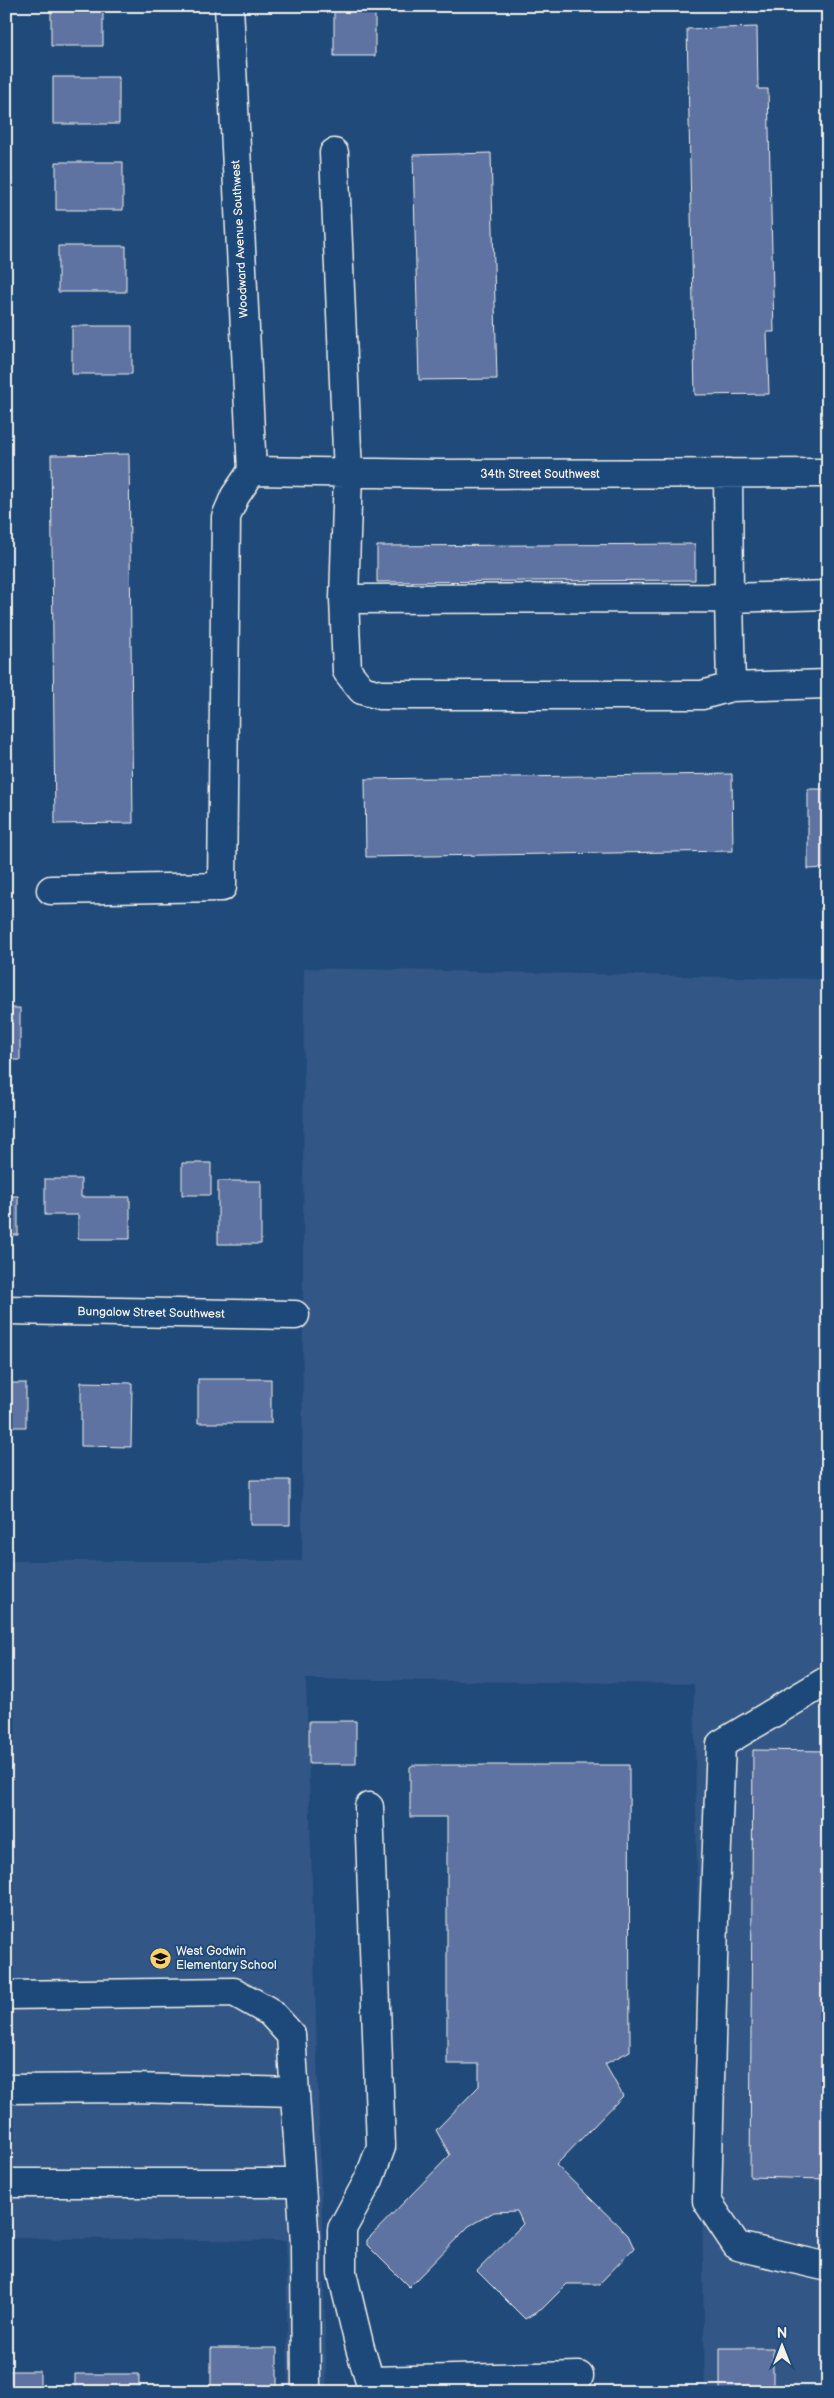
<svg xmlns="http://www.w3.org/2000/svg" width="834" height="2398" viewBox="0 0 834 2398" font-family="'Balsamiq Sans',sans-serif">
<style>
.built{fill:#325686}
.building{fill:#5f73a3;stroke:#f4f1e8}
.lines{fill:none;stroke-linecap:round;stroke-linejoin:round}
.minor-casing{stroke:#f4f1e8;stroke-width:31}
.minor{stroke:#1f4a7a;stroke-width:28}
.labels{text-anchor:middle;dominant-baseline:central;stroke-width:4;stroke-linejoin:round;paint-order:stroke}
.street-label{font-size:12px;fill:#f4f1e8;stroke:#1f4a7a}
.poi-label{font-size:12px;fill:#f4f1e8;stroke:#1f4a7a;text-anchor:start}
</style>
<rect width="100%" height="100%" fill="#1f4a7a"/>
<filter id="ink" filterUnits="userSpaceOnUse"><feTurbulence type="fractalNoise" baseFrequency=".02" numOctaves="2"/><feDisplacementMap in="SourceGraphic" scale="10" xChannelSelector="R" yChannelSelector="G"/><feConvolveMatrix kernelMatrix="1 2 1 2 8 2 1 2 1" color-interpolation-filters="sRGB"/></filter>
<g filter="url(#ink)">
<path class="built" d="M304 968 828 979V2392H705L694 1684 306 1679 327 2392H288L286 2241 6 2238V1561H302Z"/>
<path class="building" d="M51 6H103V46H51Z
M334 6H375V56H334Z
M757 27 758 89H768L774 332H767L769 394 695 395 687 29Z
M53 77H119V124H53Z
M491 153 497 379 419 380 413 155Z
M56 162H123V210H56Z
M58 246H126V292H58Z
M72 326H132V374H72Z
M129 454 133 823 55 824 51 455Z
M695 544V580L377 582V546Z
M732 774 733 851 366 857 365 779Z
M808 789H828V868L808 869Z
M6 1008H20V1060H6Z
M182 1163H211V1195H182Z
M45 1179H81V1197H130V1239H78V1215H45Z
M218 1181H261V1244H218Z
M6 1196H18V1235H6Z
M198 1379H271V1423H198Z
M81 1382 132 1383 131 1447 81 1446Z
M6 1383H26V1427H6Z
M250 1480H290V1525H250Z
M309 1721H356V1764H309Z
M753 1750 828 1751V2186H825V2179L750 2177Z
M413 1765H629L630 2051 605 2064 623 2096 556 2165 628 2235 634 2248 599 2284H567L542 2309 525 2319 477 2271 523 2224 517 2211 494 2212 469 2226 409 2287 367 2245V2240L450 2155 436 2130 479 2086V2064H447V1817H410V1767Z
M211 2348H277V2392H211Z
M720 2348H773V2392H720Z
M6 2371H40V2392H6Z
M75 2374H139V2392H75Z"/>
<g class="lines">
<defs>
<path id="minor" d="M229 6 252 471
M334 153 348 473 344 599 729 598 728 473
M252 471 439 474 828 473
M828 595 729 598 731 687 828 684
M344 599 347 671 362 690 380 695H702L731 687
M51 890 222 887 226 517 235 496 252 471
M6 1310 295 1315
M828 1680 721 1744 714 1920 707 2201 737 2246 828 2267
M369 1807 381 2147 369 2179 342 2229V2273L360 2348 373 2392
M6 1995 234 1992 270 2012 291 2035 305 2244 306 2392
M6 2089 132 2088 295 2092
M6 2183H301
M370 2381 579 2376"/>
</defs>
<use href="#minor" class="minor-casing"/>
<use href="#minor" class="minor"/>
</g>
</g>
<defs>
<symbol id="school-disc" viewBox="-11 -11 22 22"><circle r="9.5" fill="#ffd166" stroke="#1f4a7a"/><path d="M0-5L7-2L0 1L-7-2ZM-4 1L0 2.5L4 1V4Q0 6-4 4Z" fill="#111"/></symbol>
</defs>
<g fill-rule="evenodd">
<use href="#school-disc" x="148" y="1946" width="25" height="25"/>
</g>
<g class="labels">
<g class="street-label">
<text transform="translate(240 239) rotate(-93)">Woodward Avenue Southwest</text>
<text x="540" y="474">34th Street Southwest</text>
<text transform="translate(151 1313) rotate(1)">Bungalow Street Southwest</text>
</g>
<g class="poi-label">
<text x="176" y="1951">West Godwin<tspan x="176" dy="14">Elementary School</tspan></text>
</g>
</g>
<rect width="834" height="2398" fill="none" stroke="#1f4a7a" stroke-width="25"/>
<rect x="12" y="12" width="809" height="2373" fill="none" stroke="#f4f1e8" stroke-width="2" filter="url(#ink)"/>
<g transform="translate(782 2346)" stroke="#1f4a7a" stroke-width="4" paint-order="stroke">
<path d="M0-4L9 19L0 12L-9 19Z" fill="#f4f1e8"/>
<text y="-8" font-size="14" font-weight="bold" text-anchor="middle" fill="#f4f1e8">N</text>
</g>
</svg>
